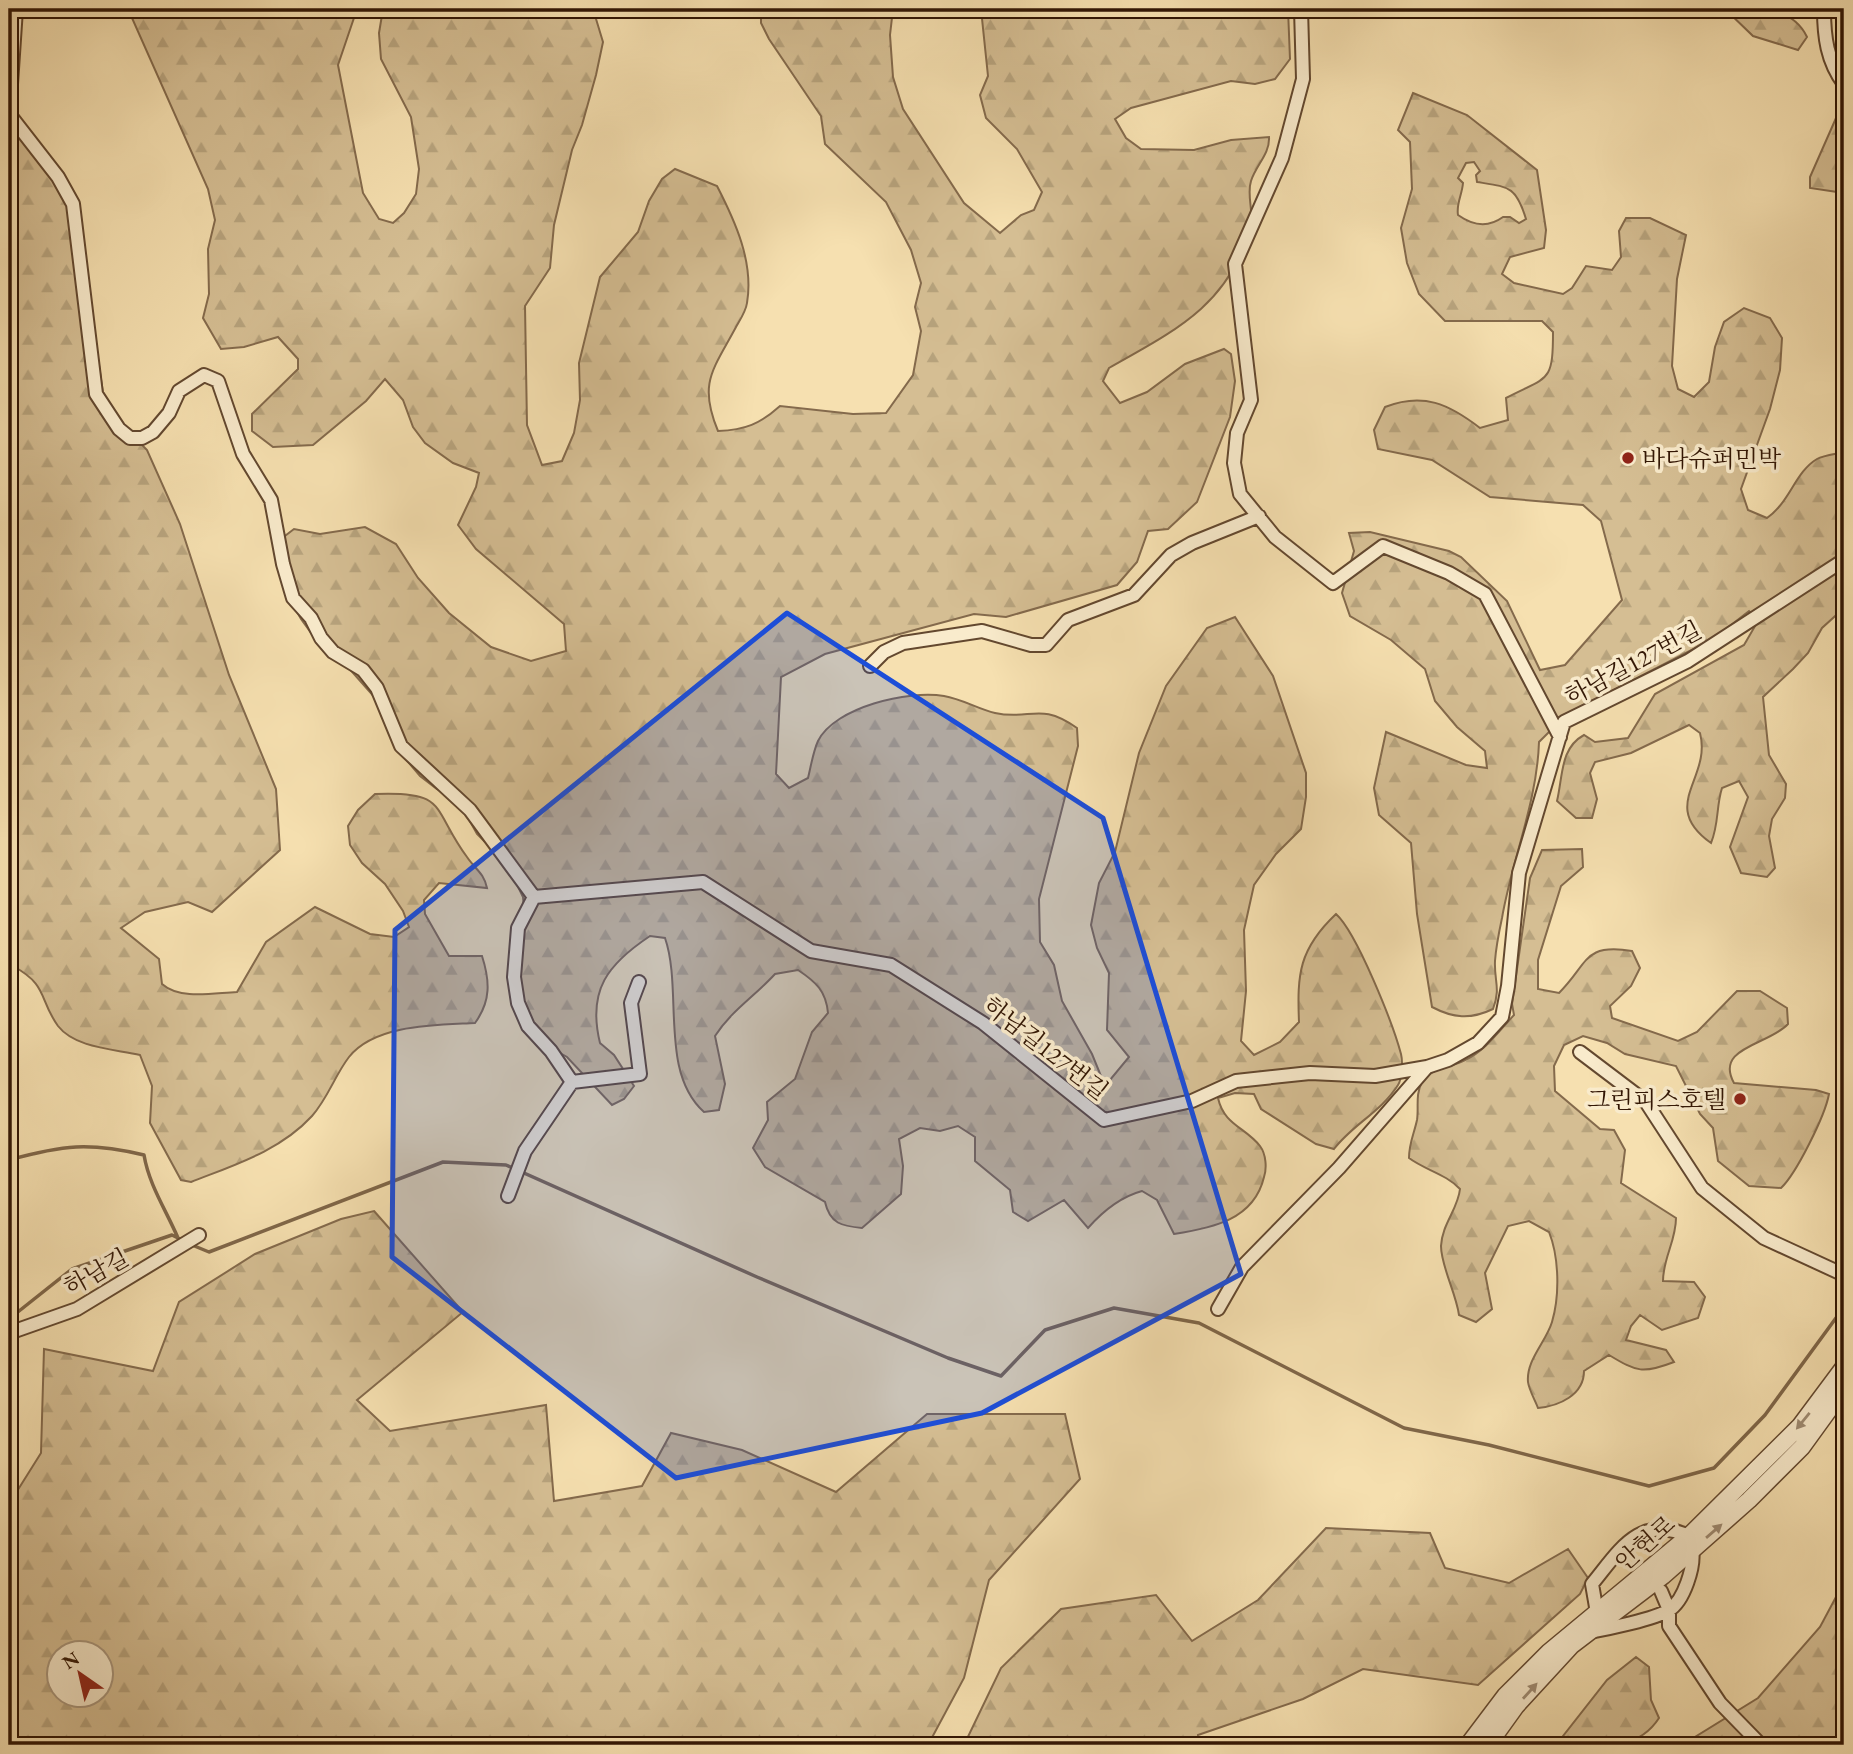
<svg xmlns="http://www.w3.org/2000/svg" width="1853" height="1754" viewBox="0 0 1853 1754" font-family="'EB Garamond','Noto Serif KR',serif">
<style>
.forest{fill:url(#forest-firs);stroke:#846a4c;stroke-width:2;fill-rule:evenodd}
.lines{fill:none;stroke-linecap:round;stroke-linejoin:round}
.stream{stroke:#7f6648;stroke-width:3.5}
.minor-casing{stroke:#63482f;stroke-width:16}
.tertiary-casing{stroke:#63482f;stroke-width:19}
.minor{stroke:#f9ebcc;stroke-width:12}
.tertiary{stroke:#f9ebcc;stroke-width:16}
.oneway{fill:#9f8b72}
.marked{fill:#1d4ed8;fill-opacity:0.2;stroke:#1d4ed8;stroke-width:5;stroke-linejoin:round}
.poi-dot{fill:#8f2418;stroke:#f9ebcc;stroke-width:2.5}
.labels{text-anchor:middle;dominant-baseline:central;stroke-width:7;stroke-linejoin:round;paint-order:stroke}
.poi-label{font-size:24px;fill:#321604;stroke:#f9ebcc;text-anchor:start}
.street-label{font-size:24px;fill:#321604;stroke:#f9ebcc}
</style>
<defs>
<pattern id="forest-firs" width="22" height="20" patternUnits="userSpaceOnUse" patternTransform="scale(1.75)"><rect width="22" height="20" fill="#d5be93"/><path d="M5 1l3.5 6h-7zM16 11l3.5 6h-7z" fill="#b7a37d"/></pattern>
</defs>
<rect width="100%" height="100%" fill="#f6e0b0"/>
<filter id="stains"><feTurbulence type="fractalNoise" baseFrequency=".00286" numOctaves="4"/><feColorMatrix values="0 0 0 0 .2 0 0 0 0 .09 0 0 0 0 .02 0 0 0 .5 -.17"/></filter>
<radialGradient id="worn" r=".72"><stop offset=".6" stop-color="#630" stop-opacity="0"/><stop offset="1" stop-color="#630" stop-opacity=".3"/></radialGradient>
<path class="forest" d="M128 9H357L338 65 363 193 379 219 393 223 404 213 416 194 419 169 411 117 381 59 379 33 383 9H593L603 42 596 75 582 125 572 150 554 225 550 268 525 306 527 425 542 465 562 461 574 433 580 400 579 363 600 277 638 232 649 201 662 179 675 169 717 186C735 221 754 262 747 303 746 311 740 320 736 327 713 370 698 383 718 431 745 430 760 424 780 406L853 414 886 413 913 375 921 331 915 307 921 283 911 250 886 202 825 144 821 116 769 39 761 23V9H893L890 35 893 77 903 109 964 203 1000 233 1021 215 1034 210 1042 192 1017 149 986 118 980 95 988 76 981 9H1288L1290 59 1275 79 1255 84 1231 81 1131 108 1115 119 1126 138 1141 149 1194 150 1231 140 1269 137C1270 154 1256 165 1251 181 1246 196 1255 214 1250 229 1228 306 1174 331 1109 368L1103 381 1120 403 1147 392 1185 364 1224 349 1231 354 1235 381 1230 417 1197 502 1168 529 1148 531 1137 562 1117 585 1006 617 974 614 825 654 781 677 776 774 789 788 808 778C811 766 813 752 818 741 835 707 908 690 944 696 962 699 978 709 995 713 1031 721 1039 701 1077 728L1078 746 1039 899 1040 942 1054 965 1062 1001 1092 1054 1105 1086 1129 1057 1107 1030 1109 973 1097 948 1091 925 1099 883 1115 852 1139 753 1166 686 1207 628 1235 617 1273 676 1306 773V797L1301 829 1276 854 1254 885 1244 930 1246 991 1241 1041 1254 1055 1280 1042 1299 1022C1297 974 1299 949 1336 914 1357 933 1393 1024 1401 1054 1403 1062 1402 1079 1398 1085 1381 1112 1352 1125 1334 1149L1316 1144 1261 1109 1254 1094 1235 1093 1218 1098C1224 1125 1245 1127 1260 1146 1266 1154 1267 1168 1264 1177 1254 1220 1212 1228 1174 1234L1157 1200 1142 1191C1120 1197 1103 1211 1088 1228L1064 1200 1028 1221 1013 1212 1010 1190 975 1161V1137L958 1126 940 1131 920 1128 899 1139 903 1166 901 1194 862 1228C842 1226 830 1224 825 1202L765 1167 753 1148 768 1120 767 1102 795 1079 812 1032 828 1013C826 991 816 982 798 970L775 974C755 996 731 1011 715 1036L725 1084 719 1110 704 1112C659 1072 683 990 665 938L650 936C608 964 587 990 600 1043L614 1055 634 1086 624 1099 612 1105 567 1057 528 1035 521 1017 519 954 525 922 523 897 507 864 477 834 456 796 437 789 420 776 398 750 377 700 347 666 322 648 301 619 287 594 281 539 294 529 320 534 365 527 396 544 418 578 449 613 491 647 531 661 566 651 564 624 476 549 458 525 476 487 479 473 453 463 425 443 413 427 403 400 385 379 366 401 313 445 273 447 252 431V414L298 369V359L278 337 244 347 221 349 203 318 209 294 208 249 215 220 208 189Z
M1725 9C1756 9 1792 5 1807 37L1798 50 1753 36Z
M1413 93 1467 115 1537 170 1546 230 1544 248 1510 257 1502 274 1514 283 1563 294 1572 288 1586 266 1612 270 1621 257 1619 231 1626 218H1650L1686 235 1677 279 1672 366 1678 389 1694 397 1709 382 1715 347 1724 322 1744 308 1770 318 1782 338 1780 370 1770 409 1741 489 1748 510 1767 518C1790 502 1795 472 1817 459 1824 455 1836 454 1844 452V608L1822 628 1808 653 1793 669 1763 697 1769 755 1786 784 1785 798 1772 819 1769 836 1775 868 1767 877 1741 873 1730 847 1748 797 1739 781 1722 788C1716 807 1719 824 1711 843 1658 805 1712 779 1700 733L1689 725 1631 753 1595 762 1590 773 1597 799 1592 818H1576L1557 801C1563 776 1560 748 1584 735L1595 742 1628 738 1655 694 1744 645 1758 621 1749 611 1713 639 1567 714 1539 742C1537 803 1512 859 1502 918 1499 932 1496 947 1495 961 1494 981 1501 988 1493 1009 1470 1020 1453 1018 1432 1007L1417 914 1411 843 1379 815 1374 788 1386 732 1466 765 1487 768 1485 751 1457 727 1435 701 1425 669 1391 640 1350 616 1342 593 1354 551 1349 533 1370 532 1449 551 1461 557 1507 601 1540 670 1565 665 1622 600 1601 521 1583 505 1490 497 1432 460 1378 449 1374 430 1385 407C1423 392 1449 404 1480 428L1508 420 1506 398C1548 376 1553 384 1553 332L1542 321H1445L1419 294 1407 263 1401 228 1412 189 1410 142 1398 130ZM1474 162 1480 171 1476 175 1477 182C1509 187 1516 186 1526 219L1519 223 1510 217H1503C1488 228 1472 225 1458 215 1456 204 1462 195 1463 183L1458 178 1466 163Z
M1840 109 1844 110V193L1810 188V177Z
M9 111 75 198 105 407 147 450 180 524 229 675 276 789 280 850 212 912 188 902 145 912 121 928 159 959 162 984C180 1000 213 993 237 992L266 942 315 907 370 934 394 937 409 927 403 911 385 884 362 863 350 845 348 826 358 810 375 794C449 791 431 808 467 857 475 869 484 873 487 888L439 883 424 900 425 914 449 956H482C490 981 491 1001 475 1023 437 1025 375 1024 349 1057 335 1075 328 1098 312 1116 280 1151 234 1165 191 1182L181 1180 150 1123 152 1086 140 1055C114 1049 75 1048 58 1026 38 998 49 986 13 966L9 970Z
M1582 849 1583 867 1561 886 1538 960V989L1559 993C1589 963 1583 943 1632 951L1640 968 1631 986 1610 1006 1612 1018 1678 1041 1697 1032 1737 991H1760L1787 1008 1788 1024C1769 1045 1714 1047 1734 1083L1816 1090 1829 1094C1825 1116 1796 1174 1781 1188L1749 1186 1718 1161 1713 1128 1700 1114 1676 1066 1625 1054 1607 1043 1583 1036 1564 1045 1554 1066 1555 1091 1600 1129 1614 1130 1625 1150 1621 1183 1676 1218C1676 1241 1663 1258 1663 1281L1694 1282 1705 1297 1698 1318 1662 1330 1640 1315 1631 1326 1626 1340 1666 1350 1674 1362C1643 1374 1637 1372 1609 1355L1584 1371C1584 1395 1559 1406 1538 1408 1535 1400 1529 1390 1528 1382 1526 1360 1546 1342 1552 1322 1560 1295 1559 1257 1549 1232L1529 1221 1508 1226 1485 1273 1492 1309 1476 1322 1459 1315C1456 1293 1441 1266 1441 1246 1442 1224 1458 1209 1460 1189 1446 1174 1425 1170 1409 1158 1409 1143 1414 1134 1417 1120 1419 1108 1415 1095 1422 1082 1430 1068 1452 1067 1465 1060 1485 1051 1499 1031 1514 1015L1512 1004 1530 878 1542 850Z
M374 1211 463 1312 357 1400 390 1431 546 1405 554 1501 642 1486 671 1433 742 1450 836 1492 927 1414H1065L1080 1479 989 1580 964 1678 928 1745H9V1504L41 1453 44 1349 153 1371 179 1302 255 1254 341 1219ZM102 1652V1694H60V1652Z
M1326 1528 1430 1533 1445 1568 1509 1583 1568 1549 1588 1578 1580 1594 1478 1685 1363 1669 1303 1699 1198 1735V1745H964L1001 1668 1061 1609 1156 1595 1192 1641 1258 1600Z
M1844 1582V1745H1682L1758 1698 1820 1627Z
M1636 1657 1649 1667 1651 1700 1659 1718C1636 1754 1595 1745 1556 1745L1607 1680Z"/>
<g class="lines">
<path class="stream" d="M9 1160C63 1145 89 1142 144 1155 149 1185 166 1210 178 1238
M192 1245 209 1252 443 1162 506 1165 757 1277 948 1358 1001 1376 1045 1330 1114 1308 1199 1323 1404 1428 1489 1445 1649 1486 1714 1468 1765 1415 1844 1307
M9 1319 72 1269 172 1235 182 1240"/>
<defs>
<path id="minor" d="M16 9 9 114 58 177 73 204 96 394 119 429 130 438H142L153 432 169 413 179 391 204 375 218 381 243 454 271 500 283 564 293 598 311 618 321 638 333 652 363 670 377 688 401 746 470 810 534 897
M1301 9 1303 79 1282 158 1235 264 1251 400 1237 433 1234 463 1240 494 1275 537 1333 583 1383 546 1449 573 1485 594 1560 737
M1824 9C1824 37 1827 61 1844 84
M870 666 884 652 903 643 982 631 1031 645H1046L1068 620 1134 595 1171 555 1192 543 1259 516
M1580 1052 1646 1102 1702 1188 1764 1238 1840 1273
M572 1082 640 1074 631 1003 639 982
M508 1196 525 1151 572 1082 551 1051 528 1026 518 1003 514 977 518 928 534 897 703 882 811 951 891 965 983 1023 1104 1120 1192 1101 1236 1081 1310 1073 1375 1076 1427 1067 1448 1060 1478 1043 1502 1017 1508 986 1519 873 1564 722 1688 661 1844 560
M1218 1309 1242 1267 1339 1168 1427 1067
M9 1333 77 1309 199 1235
M1661 1591 1669 1610V1626L1720 1703 1761 1745
M1597 1613 1592 1584C1620 1550 1639 1514 1689 1536
M1589 1632C1607 1629 1655 1619 1669 1610 1684 1601 1695 1566 1692 1550"/>
<path id="tertiary" d="M1468 1745 1505 1696 1549 1652 1689 1536 1800 1426 1844 1367
M1488 1745 1516 1706 1571 1646 1663 1576 1749 1500 1802 1447 1844 1389"/>
</defs>
<use href="#minor" class="minor-casing"/>
<use href="#tertiary" class="tertiary-casing"/>
<use href="#minor" class="minor"/>
<use href="#tertiary" class="tertiary"/>
</g>
<defs><path id="oneway-solid" d="M-6-.8H1V-3.2L6.5 0L1 3.2V.8H-6Z" transform="scale(1.75)"/></defs>
<g class="oneway">
<use href="#oneway-solid" transform="translate(1803 1421) rotate(129)"/>
<use href="#oneway-solid" transform="translate(1714 1531) rotate(-41)"/>
<use href="#oneway-solid" transform="translate(1530 1691) rotate(-48)"/>
</g>
<path class="marked" d="M787 613 1103 818 1241 1274 982 1413 676 1478 392 1257 395 930Z"/>
<g class="poi-dot">
<circle cx="1628" cy="458" r="7"/>
<circle cx="1740" cy="1099" r="7"/>
</g>
<g class="labels">
<g class="poi-label">
<text x="1642" y="458">바다슈퍼민박</text>
<text x="1726" y="1099" text-anchor="end">그린피스호텔</text>
</g>
<g class="street-label">
<text transform="translate(1633 663) rotate(-28)">하남길127번길</text>
<text transform="translate(1046 1048) rotate(38)">하남길127번길</text>
<text transform="translate(96 1272) rotate(-29)">하남길</text>
<text transform="translate(1645 1543) rotate(-41)">안현로</text>
</g>
</g>
<rect width="1853" height="1754" fill="none" stroke="#f6e0b0" stroke-width="35"/>
<rect x="10" y="10" width="1832" height="1733" fill="none" stroke="#321604" stroke-width="3.5"/>
<rect x="18" y="18" width="1818" height="1719" fill="none" stroke="#321604" stroke-width="2"/>
<g transform="translate(80 1674) rotate(326)"><circle r="33" fill="#f9ebcc" stroke="#a9967c" stroke-width="2"/>
<path d="M0-5L12 26L0 18L-12 26Z" fill="#8f2418"/>
<text y="-10" font-size="19" font-weight="bold" text-anchor="middle" fill="#321604">N</text>
</g>
<rect width="100%" height="100%" filter="url(#stains)"/>
<rect width="100%" height="100%" fill="url(#worn)"/>
</svg>
